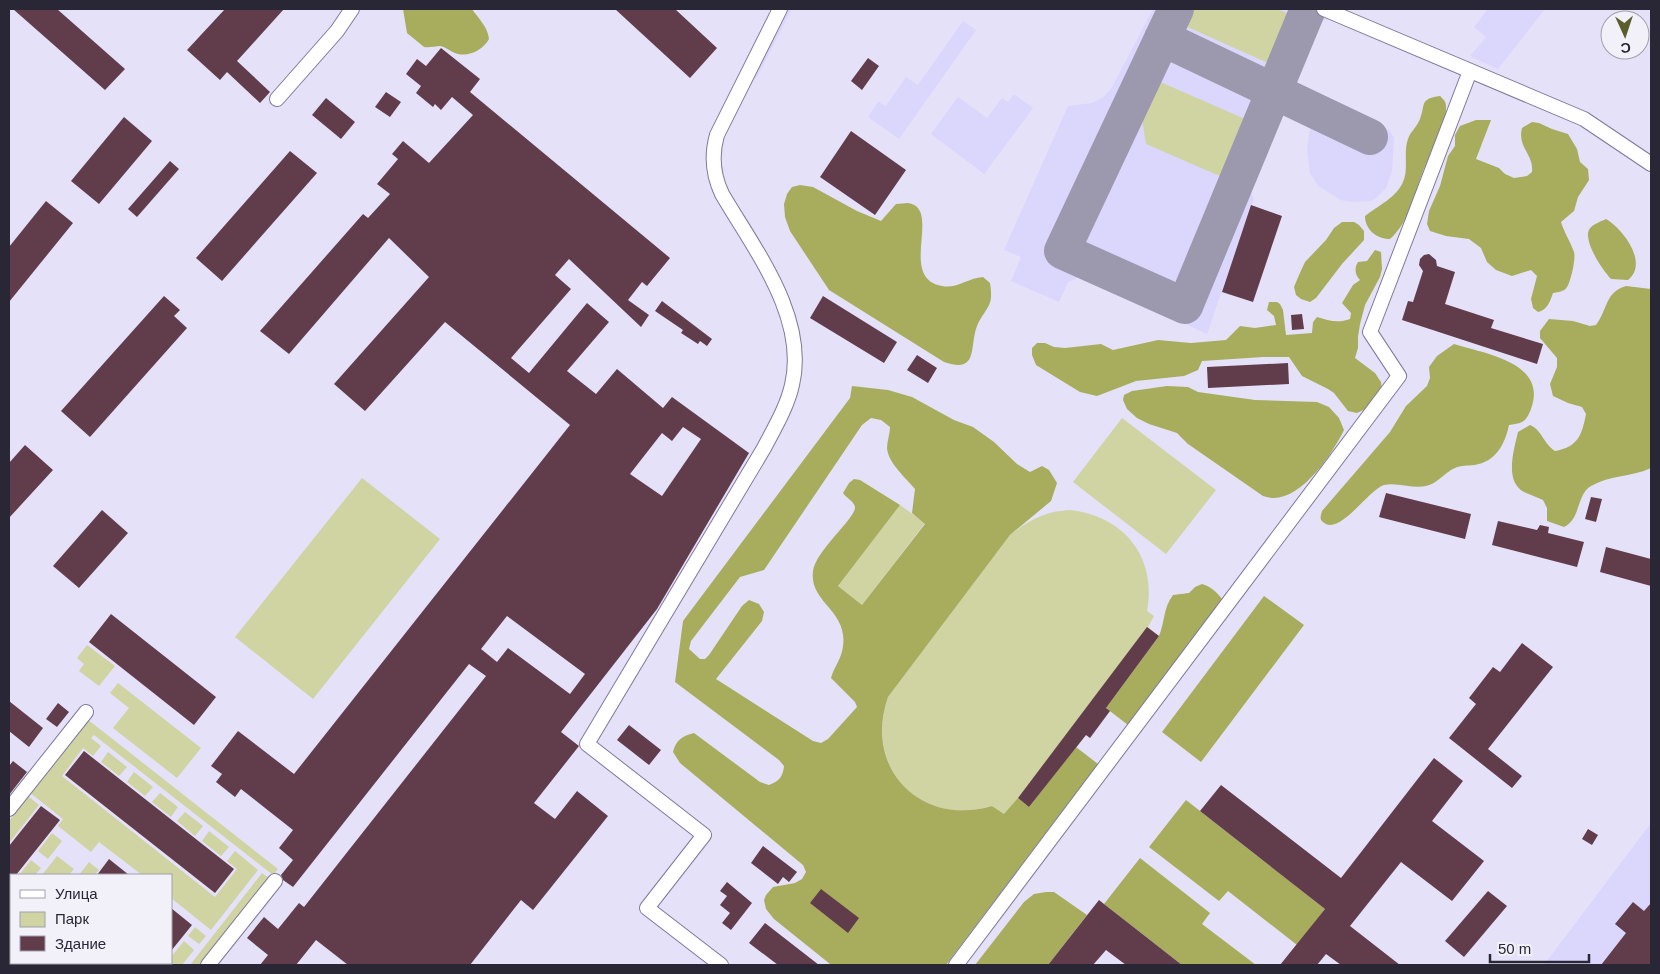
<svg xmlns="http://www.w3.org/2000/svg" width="1660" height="974" viewBox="0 0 1660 974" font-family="Arial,sans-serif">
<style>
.built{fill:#dbd6fb}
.green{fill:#cfd4a2}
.forest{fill:#a7ad5c;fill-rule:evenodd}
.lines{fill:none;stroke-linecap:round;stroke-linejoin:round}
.taxiway{stroke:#9c98ad;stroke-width:36}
.building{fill:#613d4c;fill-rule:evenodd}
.street-casing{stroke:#7f789c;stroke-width:16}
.street{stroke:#fff;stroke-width:14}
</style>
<rect width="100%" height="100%" fill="#e5e1f9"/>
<path class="built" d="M772 9H792L756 79 742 70Z
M1153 9H1333L1327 19 1313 25 1289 83 1389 130 1394 138 1392 171 1386 188 1375 199 1370 201 1351 202 1341 200 1318 186 1310 173 1307 149 1311 122 1278 107 1245 185 1254 198 1207 334 1082 276 1068 282 1059 302 1011 281 1021 257 1004 250 1068 106 1092 103 1102 98 1111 89Z
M1488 9H1545L1498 69 1470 56 1486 37 1474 27Z
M963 21 976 30 899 139 868 117 878 102 886 106 906 77 918 85Z
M1014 94 1033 108 984 174 931 134 958 97 987 118 1002 98 1008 102Z
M1651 823V965H1544Z"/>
<path class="green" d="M1181 9H1277L1294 16 1275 66 1174 21Z
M1149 77 1254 123 1229 180 1146 144 1139 100Z
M1122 418 1216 490 1166 554 1073 482Z
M362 478 440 539 313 699 235 637Z
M900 505 925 523 862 605 838 586Z
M1070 510C1124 516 1157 557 1147 611L1154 616 1148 627 1159 636 1086 735 1029 807 1004 814 992 806C920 827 864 769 888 697L1010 535C1029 520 1046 511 1070 510Z
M87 645 115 666 99 686 79 671 84 664 77 658Z
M118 683 201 748 177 778 113 728 129 708 110 693Z
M87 719 278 869 273 875 94 735 91 738 101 746 93 756 83 748 62 776 215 897 237 869 227 861 235 851 258 870 211 930 171 898V875H142L99 842 91 852 58 826 63 819 29 792Z
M108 752 127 767 119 776 101 762Z
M134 772 153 787 145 796 127 782Z
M160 793 178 807 171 817 152 802Z
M28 796 39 805 9 843V821Z
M185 812 203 826 195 836 177 821Z
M209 831 229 847 221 856 202 841Z
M52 833 62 841 48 859 38 851Z
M57 856 74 869 69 875H42Z
M31 860 41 868 35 875H19Z
M89 862 99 870 94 875H79Z
M262 873 269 878 200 965H190Z
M195 927 206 936 199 944 188 936Z
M184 941 194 950 182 965H171L168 963H171V957Z
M60 963H129L127 965H58Z"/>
<path class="forest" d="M403 9H472C478 18 488 27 489 39 483 50 468 58 455 53 450 51 446 47 440 46 435 46 430 48 424 47L407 33Z
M1440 96C1443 99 1446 101 1446 106 1447 127 1434 145 1426 164 1415 188 1411 221 1390 239 1376 239 1365 229 1365 216 1378 206 1397 197 1403 182 1409 169 1403 153 1408 139 1410 132 1417 127 1420 119 1426 104 1419 99 1440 96Z
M1476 120H1491L1476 159 1499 168 1505 174 1514 178 1527 176 1532 172C1534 154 1517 148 1522 128L1532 122 1539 123 1552 129 1568 134 1577 149 1580 162 1588 169 1589 180 1578 197 1574 211 1561 222C1564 232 1570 241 1574 252 1576 258 1571 281 1567 287 1564 292 1558 292 1553 293 1550 302 1547 310 1538 312L1533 308 1531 299 1537 276 1531 270 1512 276 1496 270 1487 262 1481 248 1469 239 1446 236 1430 231 1427 224 1429 211 1440 186 1448 156 1455 146V135L1460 126Z
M800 185 813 187 857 211 881 221 896 204C900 204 905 203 908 203 943 208 897 278 942 286 957 289 968 278 983 277L990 283C994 308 986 306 977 326 969 347 979 374 944 362L829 290 790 231 785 217 784 204 787 194 792 187Z
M1606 219C1623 229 1649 263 1628 280L1611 279C1602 269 1587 247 1588 233 1589 225 1600 222 1606 219Z
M1342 222H1354L1359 225 1364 231V240L1342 264 1316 298 1310 302 1301 299 1296 295 1294 287 1299 275 1305 262 1326 240 1334 228Z
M1375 250 1381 252 1382 269 1380 277 1365 305 1360 324 1358 337V348L1355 358 1375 373 1381 382 1382 390 1370 407 1357 413 1348 411 1334 393 1328 389 1302 376 1289 357H1263L1202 361 1198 370 1184 376 1136 381 1097 396 1080 392 1036 365 1032 355V348L1037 343H1045L1054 347 1065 348 1101 344 1113 350 1158 340 1191 343 1226 340 1240 326 1255 328 1276 325 1274 316 1267 310 1269 302H1277L1280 304 1283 310 1286 335 1312 333 1313 322 1317 317C1328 320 1337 324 1350 319L1351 313 1342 303 1353 285 1360 280C1355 275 1354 268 1358 262L1367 261Z
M1626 286 1651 289V468C1632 477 1610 475 1591 486 1576 495 1581 519 1564 527L1547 521V508L1543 500C1537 497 1530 495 1524 492 1504 482 1514 449 1518 432L1530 425C1542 430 1543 443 1555 451 1578 447 1582 435 1586 414L1582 407 1568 403 1553 396 1550 384 1557 367V358L1540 338V331L1549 319 1573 321 1590 326 1596 325C1608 309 1605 292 1626 286Z
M1454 344C1485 354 1548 362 1531 409 1526 422 1523 423 1509 425 1505 444 1496 462 1474 465 1468 466 1461 465 1455 468 1445 472 1437 484 1426 486 1413 489 1397 482 1384 485 1368 490 1339 537 1323 522 1319 519 1321 515 1322 511L1390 432 1406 406 1427 386 1430 378 1429 367 1437 356Z
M852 386 888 390 912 397 954 420 973 427 994 442 1017 464 1030 472 1042 466 1049 470 1057 483 1051 501 1010 535 888 697C863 769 921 827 992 806L1004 814 1018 798 1029 807 1076 747 1098 764 946 965 830 964 774 919 766 909 764 900 766 895 773 887 795 883 802 879 806 872 803 865 680 763 673 752C676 740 682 736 694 733L760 782 769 785C779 781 783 777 784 766L779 760 675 682 683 621 850 398ZM871 418 881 420 890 427C890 434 887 441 887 448 888 463 906 478 915 489L912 513 925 524 862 605 838 586 900 505 860 480 854 479 849 483 843 493C846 498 854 501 855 507 856 518 816 550 813 571 809 603 848 610 843 646 842 658 834 667 831 678L855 702 857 707 828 739 821 743 813 741 716 679 762 621 764 612 759 604 749 600 742 606 709 655 705 659H700L689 649 691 641 740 577 764 570 862 425Z
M1167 386 1188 387 1198 392 1255 400 1317 402 1329 407 1339 418 1344 430C1332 455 1296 509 1263 496L1188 444 1177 433 1149 424 1137 418 1127 409 1123 400 1124 395 1132 391Z
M1202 584C1210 586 1217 592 1222 599L1128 725 1106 708 1159 636C1165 622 1163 608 1173 595L1189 593 1195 587Z
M1264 596 1304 625 1201 762 1162 732Z
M1186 800 1325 909 1297 945 1228 891 1219 901 1149 847Z
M1140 858 1210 913 1202 924 1256 965H1182L1104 904Z
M1046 892H1054L1087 915 1048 965H975L1024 902 1034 894Z"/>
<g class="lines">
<path class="taxiway" d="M1176 9 1062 251 1185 306 1308 9
M1162 38 1370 137"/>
</g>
<path class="building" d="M13 9H57L125 69 105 90Z
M225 9H284L237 61 270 92 260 103 227 72 220 80 187 50Z
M615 9H675L717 48 690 78Z
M441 48 480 79 470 92 670 258 647 286 642 282 628 300 649 315 641 327 569 259 555 275 571 289 511 358 529 373 587 303 609 322 567 371 596 394 617 369 663 408 672 397 749 453 657 609 561 732 579 746 534 803 555 819 577 791 608 816 533 910 521 900 470 965H348L316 940 296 965H260L268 955 247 938 264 917 278 929 299 903 304 907 486 676 469 664 293 887 283 880 281 875 293 860 279 848 293 830 241 789 235 797 216 782 222 774 211 766 238 731 294 774 570 425 445 322 365 411 334 384 429 277 389 238 289 354 260 331 363 214 368 218 390 194 377 184 398 159 392 154 403 141 429 163 473 115 452 97 441 110 435 104 433 107 416 93 421 86 406 74 417 59 426 66ZM683 427 701 439 662 496 630 474 662 433 672 441ZM507 616 585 674 570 694 508 648 497 662 481 649Z
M868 58 879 66 862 90 851 81Z
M386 92 401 102 390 117 375 107Z
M326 98 355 122 341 139 312 115Z
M124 117 152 141 99 204 71 181Z
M851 131 906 170 875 215 820 177Z
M290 151 317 173 222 281 196 258Z
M170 161 179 169 137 217 128 209Z
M46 201 73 223 9 302V247Z
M1251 205 1282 216 1253 302 1222 292Z
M1429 254 1436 260 1437 266 1455 272 1445 304 1494 320 1491 328 1543 344 1537 364 1402 320 1408 301 1413 302 1423 271 1419 265 1420 259 1424 255Z
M164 296 180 310 174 316 187 328 90 437 61 411Z
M823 296 897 342 884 363 810 318Z
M662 301 712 339 707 346 700 341 698 344 681 333 683 330 655 311Z
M1302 314 1304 329 1292 330 1291 315Z
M917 355 937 368 928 383 907 370Z
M1288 363 1289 384 1208 388 1207 367Z
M25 445 53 470 9 518V463Z
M1386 493 1471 514 1465 539 1379 517Z
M1591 497 1602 499 1596 522 1585 519Z
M102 510 128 533 79 588 53 566Z
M1498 521 1537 530 1540 525 1549 527 1548 533 1584 542 1577 567 1492 545Z
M1606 547 1651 559V586L1600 572Z
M111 614 216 697 194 725 89 642Z
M1147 627 1159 636 1106 708 1110 711 1090 738 1086 735 1029 807 1018 798Z
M1522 643 1553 667 1488 749 1522 776 1512 788 1449 738 1476 704 1469 698 1493 667 1500 672Z
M9 701 43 728 29 747 9 731Z
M58 703 69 712 57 727 46 719Z
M629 725 661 750 649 765 617 740Z
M84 751 234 869 215 893 65 775Z
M1434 758 1463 781 1432 821 1484 861 1452 901 1401 862 1350 926 1400 965H1341L1326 954 1317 965H1280L1325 909 1200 811 1221 785 1341 878Z
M13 761 27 772 9 795V766Z
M41 806 60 820 16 875H11V881L9 885V846Z
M1588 829 1598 835 1592 845 1582 839Z
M763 846 797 872 789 882 783 877 778 884 751 863Z
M109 859 129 875H97Z
M727 882 752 903 731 930 722 923 730 913 720 905 727 896 720 891Z
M821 889 859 918 848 933 810 903Z
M1488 891 1507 906 1464 957 1445 941Z
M1099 900 1104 904 1182 965H1126L1106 950 1093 965H1048Z
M1633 902 1644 911 1651 903V965H1601L1626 933 1615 924Z
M171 908 192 925 171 951Z
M765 923 819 965H778L749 943Z"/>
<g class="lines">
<defs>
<path id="street" d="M1324 9 1584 119 1651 164
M277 99 337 31 352 9
M9 809 86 712
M208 965 275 881
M721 965 647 908 704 835 587 744 764 448C775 427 787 407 792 385 808 317 754 249 722 194 713 175 711 156 717 135L780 9
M956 965 1399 376 1370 332 1470 71"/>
</defs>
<use href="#street" class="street-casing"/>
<use href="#street" class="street"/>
</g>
<rect width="1660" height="974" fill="none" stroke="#292635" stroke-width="20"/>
<rect x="10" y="874" width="162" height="90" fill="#f2f1f9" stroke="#a2a0ab"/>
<rect x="20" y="890" width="25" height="8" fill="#ffffff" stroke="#a2a0ab"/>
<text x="55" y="899" font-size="15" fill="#292635">Улица</text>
<rect x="20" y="912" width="25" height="15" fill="#cfd4a2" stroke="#a2a0ab"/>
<text x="55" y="924" font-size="15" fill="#292635">Парк</text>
<rect x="20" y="936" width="25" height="15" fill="#613d4c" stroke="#a2a0ab"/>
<text x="55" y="949" font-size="15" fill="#292635">Здание</text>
<g transform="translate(1625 35) rotate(177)"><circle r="24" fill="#f2f1f9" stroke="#a2a0ab"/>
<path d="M0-4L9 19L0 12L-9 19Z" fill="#5b5e2c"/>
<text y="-8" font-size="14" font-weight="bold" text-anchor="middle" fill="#292635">С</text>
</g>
<path d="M1490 954v8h99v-8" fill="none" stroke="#292635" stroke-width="2.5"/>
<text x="1498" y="954" font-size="15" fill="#292635" stroke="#f2f1f9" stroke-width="4" paint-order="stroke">50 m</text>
</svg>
